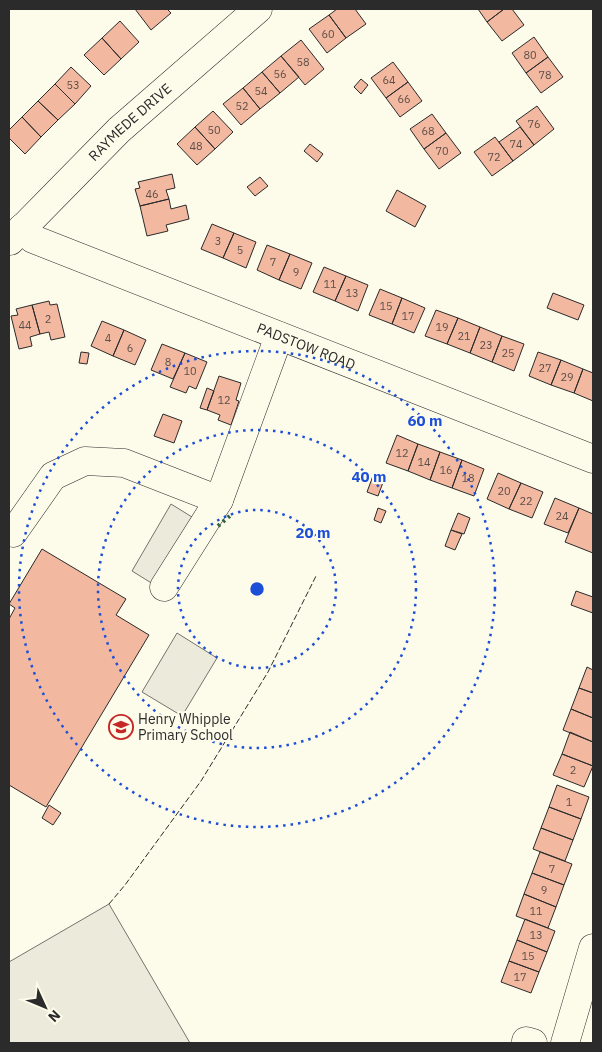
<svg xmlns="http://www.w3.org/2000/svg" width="602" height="1052" viewBox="0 0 602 1052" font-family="'IBM Plex Sans',sans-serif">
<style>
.green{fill:#ecebdb;stroke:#74746e}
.parking{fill:#eceadb;stroke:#74746e}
.building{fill:#f2b8a0;stroke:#2b2b2b}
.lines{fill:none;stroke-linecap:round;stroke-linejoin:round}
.minor-casing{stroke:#2b2b2b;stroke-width:29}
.minor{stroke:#fdfbea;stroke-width:28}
.hedge{stroke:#34623c;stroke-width:4;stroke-dasharray:2.5 4;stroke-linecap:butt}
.fence{stroke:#2b2b2b;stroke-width:1;stroke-dasharray:6 2.5;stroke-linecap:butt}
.ring{fill:none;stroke:#1d4ed8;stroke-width:2.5;stroke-dasharray:2.5 5}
.labels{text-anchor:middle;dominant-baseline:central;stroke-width:4;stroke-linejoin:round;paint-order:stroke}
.number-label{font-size:11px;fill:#5d4e48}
.street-label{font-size:14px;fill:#2b2b2b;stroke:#fdfbea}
.poi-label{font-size:14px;fill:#2b2b2b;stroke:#fdfbea;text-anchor:start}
.centre{fill:#1d4ed8;stroke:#fdfbea;stroke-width:2.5}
.ring-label{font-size:15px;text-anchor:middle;font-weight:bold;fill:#1d4ed8;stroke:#fdfbea;stroke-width:4;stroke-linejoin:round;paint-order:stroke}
</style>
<rect width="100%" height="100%" fill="#fdfbea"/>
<path class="green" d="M177 633 217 658 182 716 142 692Z
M109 904 190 1043H9V962Z"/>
<path class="parking" d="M171 504 192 517 153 584 132 571Z"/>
<path class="building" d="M135 9H167L171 13 151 30Z
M337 9H355L366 24 346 38 329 15Z
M478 9H504L487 22Z
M504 9H512L524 25 502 41 487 22Z
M329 15 346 38 327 53 309 29Z
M120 21 139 42 121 59 102 38Z
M534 37 548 57 526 73 512 53Z
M102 38 121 59 104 75 84 55Z
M301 40 324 69 305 85 281 56Z
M281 56 299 77 280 93 262 72Z
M548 57 563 77 541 93 526 73Z
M393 62 408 82 386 98 371 78Z
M71 67 91 86 75 104 55 84Z
M262 72 280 93 260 109 243 88Z
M361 79 368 85 361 94 354 87Z
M408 82 422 101 400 117 386 98Z
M55 84 75 104 58 120 38 101Z
M243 88 260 109 241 125 223 104Z
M38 101 58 120 41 137 22 117Z
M537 106 554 129 534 145 516 121Z
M213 111 233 132 215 149 195 127Z
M432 114 446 133 424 149 410 129Z
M22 117 41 137 25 154 9 138V130Z
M195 127 215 149 197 165 177 144Z
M520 127 534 145 513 161 499 142Z
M446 133 461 153 439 169 424 149Z
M495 137 513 161 492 176 474 152Z
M310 144 323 154 317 162 304 151Z
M172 174 175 188 166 190 169 199 140 206 135 189 140 188 138 182Z
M260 177 268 186 255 196 247 187Z
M397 190 426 206 415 227 386 211Z
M169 199 171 209 186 205 189 219 166 225 168 231 147 236 140 206Z
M212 224 234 233 223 258 201 249Z
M234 233 256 242 246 268 223 258Z
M267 245 290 254 279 280 257 270Z
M290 254 312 263 301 289 279 280Z
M324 267 346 276 335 301 313 292Z
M346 276 368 285 358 311 335 301Z
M380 289 402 298 392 324 369 315Z
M553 293 584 305 578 320 547 308Z
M402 298 425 308 414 333 392 324Z
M49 301 50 305 57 304 65 337 51 340 49 332 40 334 32 305Z
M32 305 40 334 30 337 32 346 19 349 11 316 18 315 16 309Z
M436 310 458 318 447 344 425 336Z
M458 318 480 327 470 353 447 344Z
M102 321 124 330 113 356 91 346Z
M480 327 502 336 492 362 470 353Z
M124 330 146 340 135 365 113 356Z
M502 336 524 344 514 371 492 362Z
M162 344 185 353 173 379 151 370Z
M81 352 89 353 87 364 79 363Z
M538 352 561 360 551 385 529 376Z
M185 353 207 362 196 389 189 386 186 393 170 387Z
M561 360 583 369 574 393 551 385Z
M583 369 593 373V401L574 393Z
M219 376 241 383 236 400 239 401 231 425 218 420 220 415 207 410Z
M207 388 214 391 207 410 200 408Z
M163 414 182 421 174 443 154 436Z
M397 435 418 444 408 471 386 463Z
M418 444 440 452 430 480 408 471Z
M440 452 462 460 452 488 430 480Z
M462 460 484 469 474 496 452 488Z
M374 473 385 477 378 496 367 492Z
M498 473 521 483 509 509 487 499Z
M521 483 543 492 532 518 509 509Z
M555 498 579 508 568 533 544 524Z
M378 508 386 511 381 523 374 520Z
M579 508 593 514V553L565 542Z
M458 513 470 518 464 534 451 530Z
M451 530 462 534 455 550 445 546Z
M42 549 126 599 116 615 149 635 46 807 9 785V619L15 608 9 604Z
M576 591 593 597V613L571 605Z
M587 667 593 670V693L579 688Z
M579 688 593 693V718L571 709Z
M571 709 593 718V742L563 730Z
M570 732 593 742V766L562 754Z
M562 754 593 766 584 787 553 775Z
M557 785 589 797 581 819 549 807Z
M49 805 61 813 53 825 42 818Z
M549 807 581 819 573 840 541 828Z
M541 828 573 840 565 861 533 849Z
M540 852 572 864 564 885 532 873Z
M532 873 564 885 556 907 524 894Z
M524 894 556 907 548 928 516 916Z
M525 919 555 931 547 952 517 940Z
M517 940 547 952 539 972 509 961Z
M509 961 539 972 531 993 501 982Z"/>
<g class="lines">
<defs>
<g id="minor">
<path id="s1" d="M22 228 33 239 593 459"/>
<path id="s2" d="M10 241 119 130 258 9"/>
<path d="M13 533 53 476 85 461 124 463 219 500 279 336"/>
<path d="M164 587 219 500"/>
<path d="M526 1041 533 1043"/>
<path d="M565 1043 593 948"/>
</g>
</defs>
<use href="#minor" class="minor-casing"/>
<use href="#minor" class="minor"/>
<path class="hedge" d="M218 526 232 514"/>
<path class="fence" d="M109 904 125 885 201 781 268 672 316 576"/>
</g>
<g class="ring">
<circle cx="257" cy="589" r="79"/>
<circle cx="257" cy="589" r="159"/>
<circle cx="257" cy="589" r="238"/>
</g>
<defs>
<symbol id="school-ring" viewBox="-11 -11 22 22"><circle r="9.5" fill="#fdfbea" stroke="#c62828" stroke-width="1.5"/><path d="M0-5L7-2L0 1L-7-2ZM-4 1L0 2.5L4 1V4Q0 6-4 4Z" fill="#c62828"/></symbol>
</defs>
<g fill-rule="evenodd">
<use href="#school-ring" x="107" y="713" width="28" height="28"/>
</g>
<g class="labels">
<g class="number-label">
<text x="328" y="34">60</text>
<text x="530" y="55">80</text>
<text x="303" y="62">58</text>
<text x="280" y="74">56</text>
<text x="545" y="75">78</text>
<text x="389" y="80">64</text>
<text x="73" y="85">53</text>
<text x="261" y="91">54</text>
<text x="404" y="99">66</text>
<text x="242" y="106">52</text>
<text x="534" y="124">76</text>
<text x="214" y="130">50</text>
<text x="428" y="131">68</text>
<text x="516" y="144">74</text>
<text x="196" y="146">48</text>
<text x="442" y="151">70</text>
<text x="494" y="157">72</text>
<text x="152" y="194">46</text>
<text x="218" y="241">3</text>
<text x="240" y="250">5</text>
<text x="273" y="262">7</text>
<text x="296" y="272">9</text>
<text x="330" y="284">11</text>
<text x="352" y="293">13</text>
<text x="386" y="306">15</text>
<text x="408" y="316">17</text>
<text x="48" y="319">2</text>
<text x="25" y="325">44</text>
<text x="442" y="327">19</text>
<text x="464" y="336">21</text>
<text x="108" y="338">4</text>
<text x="486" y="345">23</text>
<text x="130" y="348">6</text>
<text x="508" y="353">25</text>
<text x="168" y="362">8</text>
<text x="545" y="368">27</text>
<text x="190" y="371">10</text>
<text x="567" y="377">29</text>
<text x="224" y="400">12</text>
<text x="402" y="453">12</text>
<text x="424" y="462">14</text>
<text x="446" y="470">16</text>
<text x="468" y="478">18</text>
<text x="504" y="491">20</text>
<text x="526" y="501">22</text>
<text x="562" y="516">24</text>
<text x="573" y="770">2</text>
<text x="569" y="802">1</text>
<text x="552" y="869">7</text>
<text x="544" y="890">9</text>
<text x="536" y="911">11</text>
<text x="536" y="935">13</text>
<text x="528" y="956">15</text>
<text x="520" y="977">17</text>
</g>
<g class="street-label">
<text stroke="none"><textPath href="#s2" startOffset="169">RAYMEDE DRIVE</textPath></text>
<text stroke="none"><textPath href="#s1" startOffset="309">PADSTOW ROAD</textPath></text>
</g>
<g class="poi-label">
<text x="138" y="719">Henry Whipple<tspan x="138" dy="16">Primary School</tspan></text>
</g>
</g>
<circle cx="257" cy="589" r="8" class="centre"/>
<g class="ring-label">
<text x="425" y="426">60 m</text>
<text x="369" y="482">40 m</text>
<text x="313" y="538">20 m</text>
</g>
<rect width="602" height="1052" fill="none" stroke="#2b2b2b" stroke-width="20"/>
<g transform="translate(45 1007) rotate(134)" stroke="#fdfbea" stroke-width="4" paint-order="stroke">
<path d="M0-4L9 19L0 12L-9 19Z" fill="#2b2b2b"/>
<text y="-8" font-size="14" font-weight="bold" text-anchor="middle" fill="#2b2b2b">N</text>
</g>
</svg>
